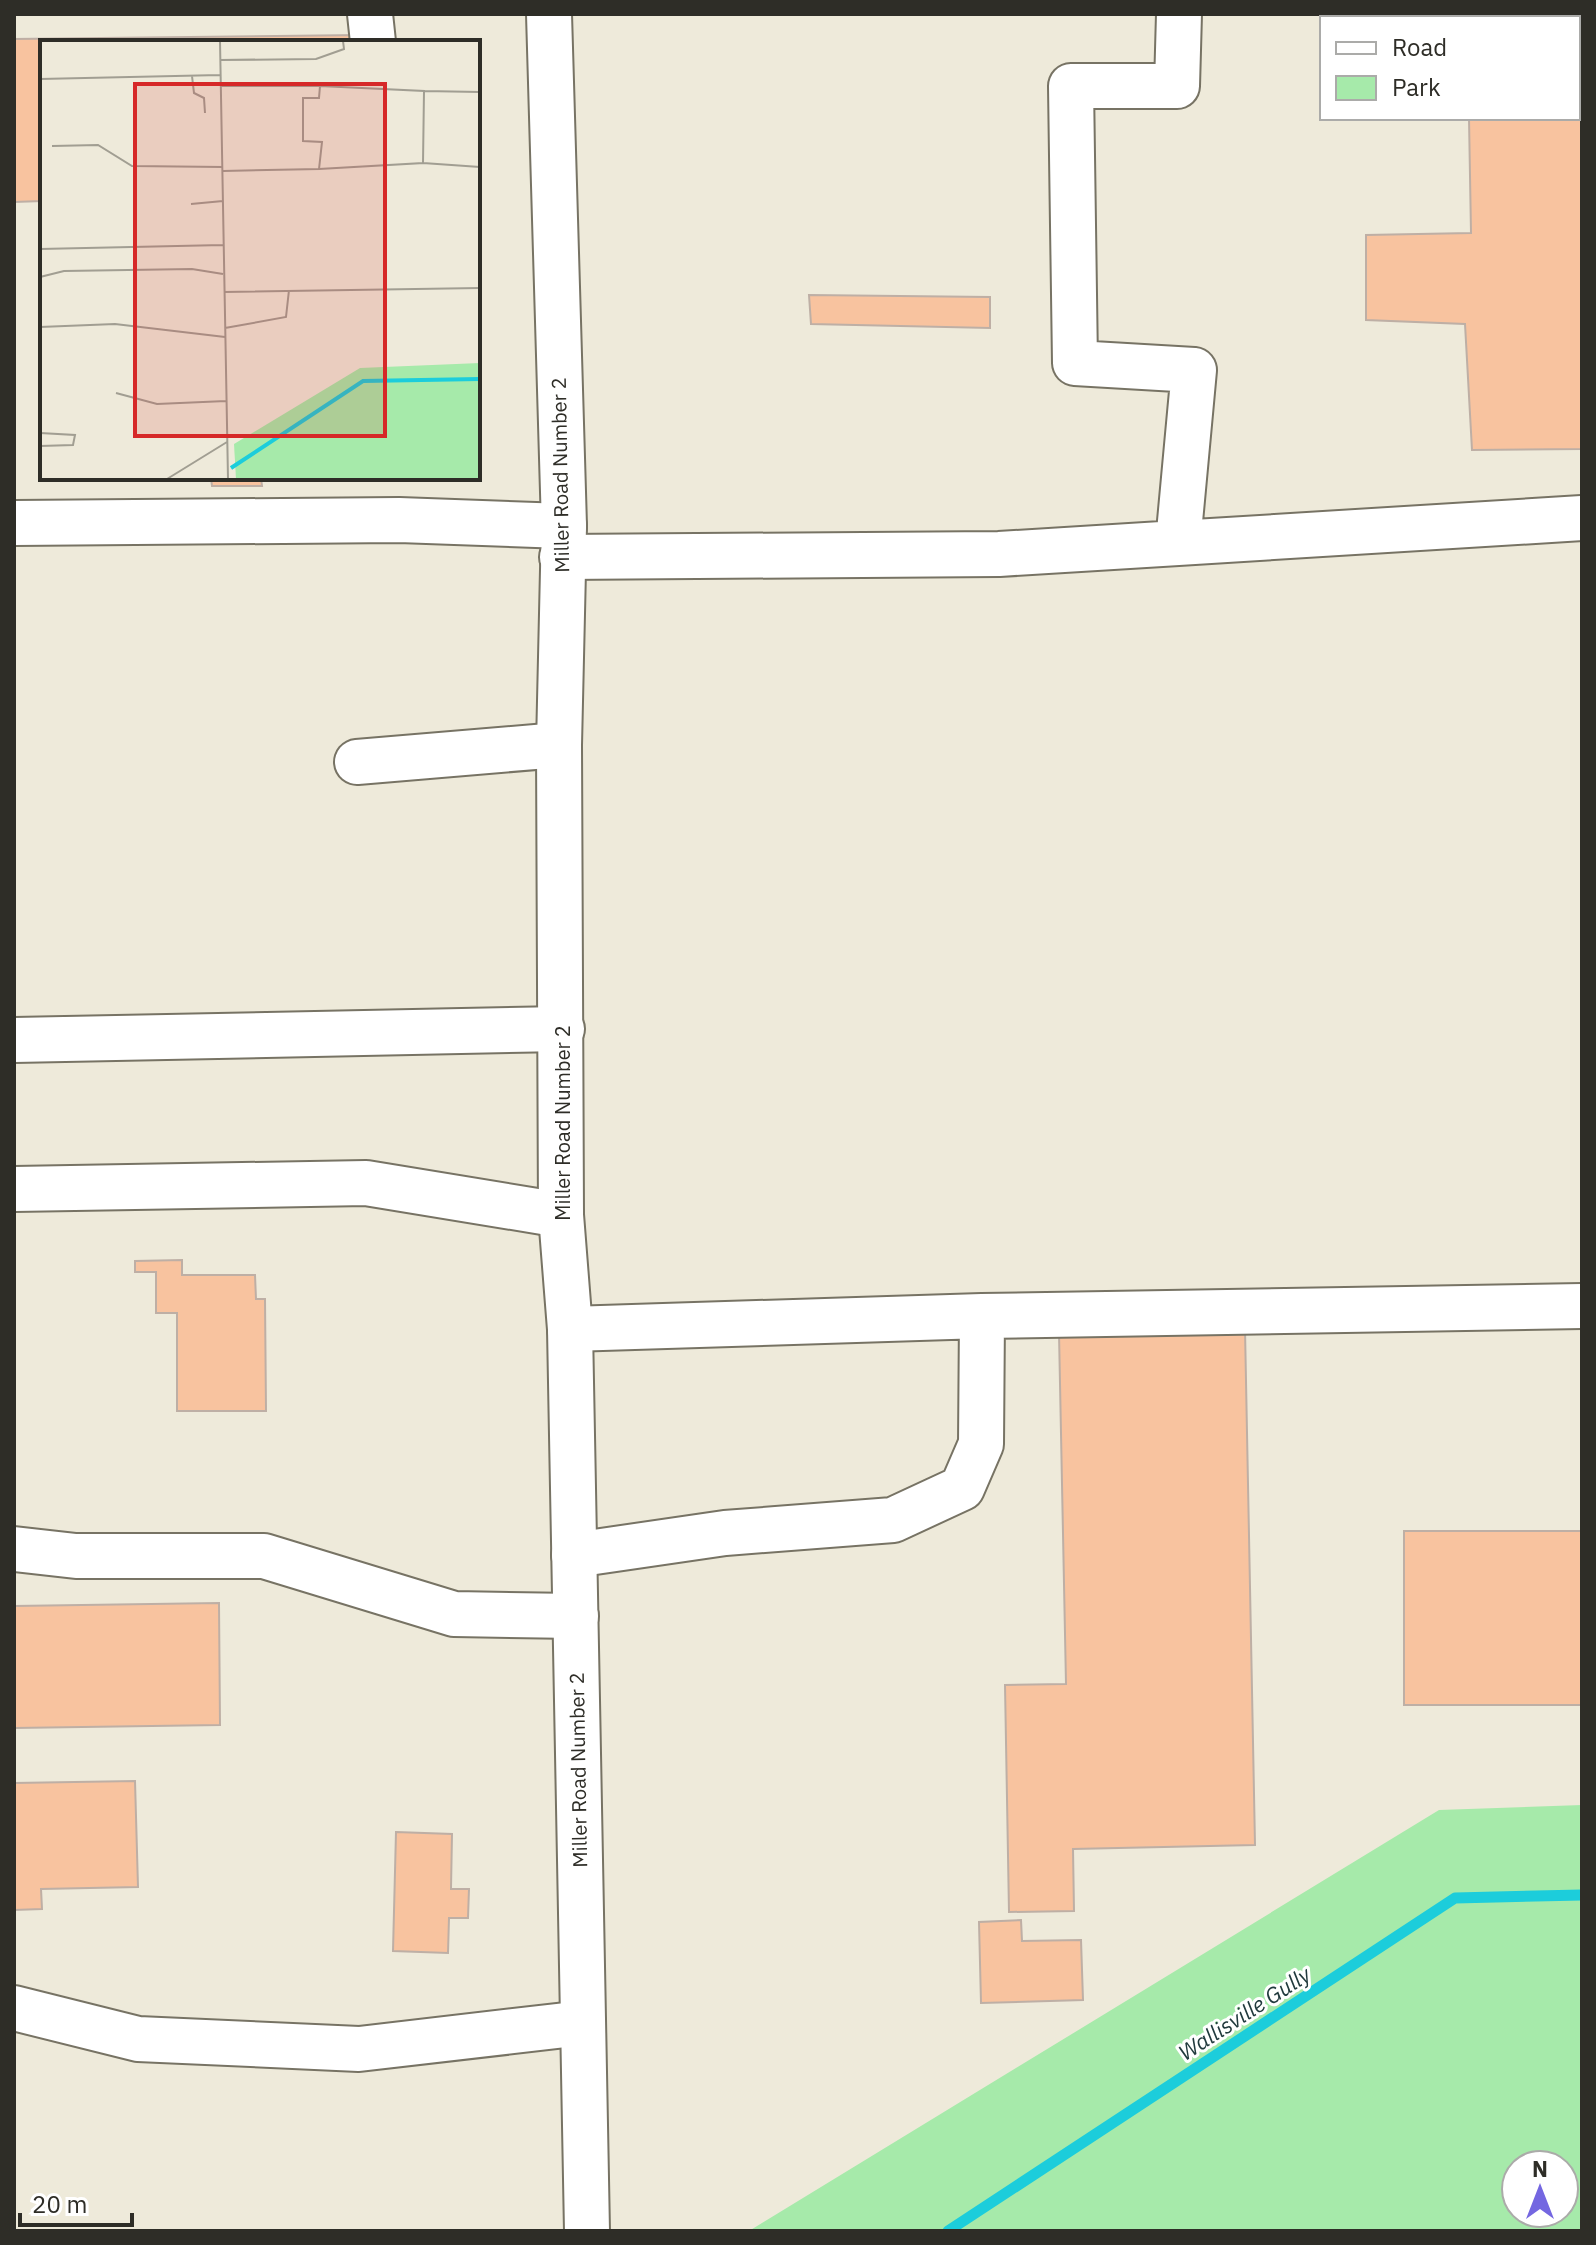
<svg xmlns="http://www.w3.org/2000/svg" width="1596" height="2245" viewBox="0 0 1596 2245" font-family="'IBM Plex Sans',sans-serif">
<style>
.green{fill:#a6eaaa;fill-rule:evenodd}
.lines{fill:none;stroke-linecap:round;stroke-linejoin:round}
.stream{stroke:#1ccddb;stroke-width:11}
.building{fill:#f8c39f;stroke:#beafa5;stroke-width:2}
.minor-casing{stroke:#777364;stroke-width:48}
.major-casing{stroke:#777364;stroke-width:48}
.minor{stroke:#fff;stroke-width:44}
.major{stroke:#fff;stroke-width:44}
.labels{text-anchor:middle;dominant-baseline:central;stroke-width:6;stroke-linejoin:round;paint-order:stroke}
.street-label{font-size:20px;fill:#2e2d27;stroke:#fff}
.water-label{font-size:22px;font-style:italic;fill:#213a3d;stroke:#fff}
.inset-river{fill:none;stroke:#1ccddb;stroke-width:4}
.inset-road{fill:none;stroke:#a19e92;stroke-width:2}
.view{fill:#d62828;fill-opacity:0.15;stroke:#d62828;stroke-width:4}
.inset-edge{fill:none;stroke:#2e2d27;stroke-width:4}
</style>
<rect width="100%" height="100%" fill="#eeeada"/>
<path class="green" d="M1582 1805V2231H749L1439 1810ZM1516 2165H1564V2213H1516Z"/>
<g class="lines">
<path class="stream" d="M948 2231 1455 1898 1582 1895"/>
</g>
<path class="building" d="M362 35 363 42H42V201L14 202V39Z
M1578 55H1582V449L1472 450 1465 324 1366 320V235L1471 233 1469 118H1578Z
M809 295 990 297V328L811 324Z
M211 478H261L262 486H212Z
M182 1260V1275H255L256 1299H265L266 1411H177V1313H156V1272H135V1261Z
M1245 1329 1255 1845 1073 1849 1074 1911 1009 1912 1005 1685 1066 1684 1059 1333Z
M1404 1531H1582V1705H1404Z
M219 1603 220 1725 14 1728V1606Z
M135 1781 138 1887 41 1889 42 1909 14 1910V1783Z
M396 1832 452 1834 451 1889H469L468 1918H449L448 1953 393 1951Z
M1021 1920 1022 1941 1081 1940 1083 2000 981 2003 979 1922Z"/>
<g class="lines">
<defs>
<path id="minor" d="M370 14 373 42
M1484 14 1582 16
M14 523 399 520 564 526
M1178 543 1582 518
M562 557 999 554 1178 543 1194 370 1075 363 1071 86H1177L1179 14
M357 762 559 745
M14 1040 562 1029
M14 1189 366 1183 561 1215
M570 1329 982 1316 1582 1306
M14 1549 76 1556H264L454 1614 576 1616
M574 1555 725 1533 893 1520 962 1488 981 1444 982 1316
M14 2008 138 2039 359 2049 583 2023"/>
<path id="major" d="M549 14 564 526 559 745 561 1215 570 1329 587 2231"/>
</defs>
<use href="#minor" class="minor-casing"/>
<use href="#major" class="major-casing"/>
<use href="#minor" class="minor"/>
<use href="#major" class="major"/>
</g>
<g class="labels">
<g class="street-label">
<text transform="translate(560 475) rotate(-91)">Miller Road Number 2</text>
<text transform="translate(562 1123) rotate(-90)">Miller Road Number 2</text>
<text transform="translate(578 1770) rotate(-91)">Miller Road Number 2</text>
</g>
<g class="water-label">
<text transform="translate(1244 2013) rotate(-33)">Wallisville Gully</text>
</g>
</g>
<g transform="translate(40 40)">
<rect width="440" height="440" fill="#eeeada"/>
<path d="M440 323V439H196L194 404 320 328Z" fill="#a6eaaa"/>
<path class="inset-river" d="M191 428 323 341 440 339"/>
<path class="inset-road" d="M180 1 188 439M180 20 276 19 304 9 303 1M152 36 154 53 164 58 165 73M0 39 180 35M181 46H280L279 58H263V101L282 102 279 129 183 131M384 51 440 52M12 106 58 105 92 126 183 127M383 123 440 127M279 129 383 123 384 51 280 46M151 164 183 161M0 209 183 205M0 237 24 231 152 229 183 234M184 252 440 248M0 287 75 284 185 297M185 288 246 277 249 250M76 353 117 364 186 361M0 393 35 395 33 405 0 406M127 439 187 402"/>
<path class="view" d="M95 44H345V396H95Z"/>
<rect width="440" height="440" class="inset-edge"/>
</g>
<rect width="1596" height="2245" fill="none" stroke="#2e2d27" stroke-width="32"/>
<rect x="1320" y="16" width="260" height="104" fill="#ffffff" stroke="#ababa9" stroke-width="2"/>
<rect x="1336" y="42" width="40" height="12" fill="#ffffff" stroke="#ababa9" stroke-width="2"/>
<text x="1392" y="56" font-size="24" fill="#2e2d27">Road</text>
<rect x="1336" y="76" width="40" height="24" fill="#a6eaaa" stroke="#ababa9" stroke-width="2"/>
<text x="1392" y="96" font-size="24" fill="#2e2d27">Park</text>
<g transform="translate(1540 2189)"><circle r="38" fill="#ffffff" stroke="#ababa9" stroke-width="2"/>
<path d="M0-6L14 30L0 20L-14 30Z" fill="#7467e1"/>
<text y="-12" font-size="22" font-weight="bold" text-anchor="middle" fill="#2e2d27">N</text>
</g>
<path d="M20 2213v12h112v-12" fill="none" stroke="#2e2d27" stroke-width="4"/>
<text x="32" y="2213" font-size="24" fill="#2e2d27" stroke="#ffffff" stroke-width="6" paint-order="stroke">20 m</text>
</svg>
